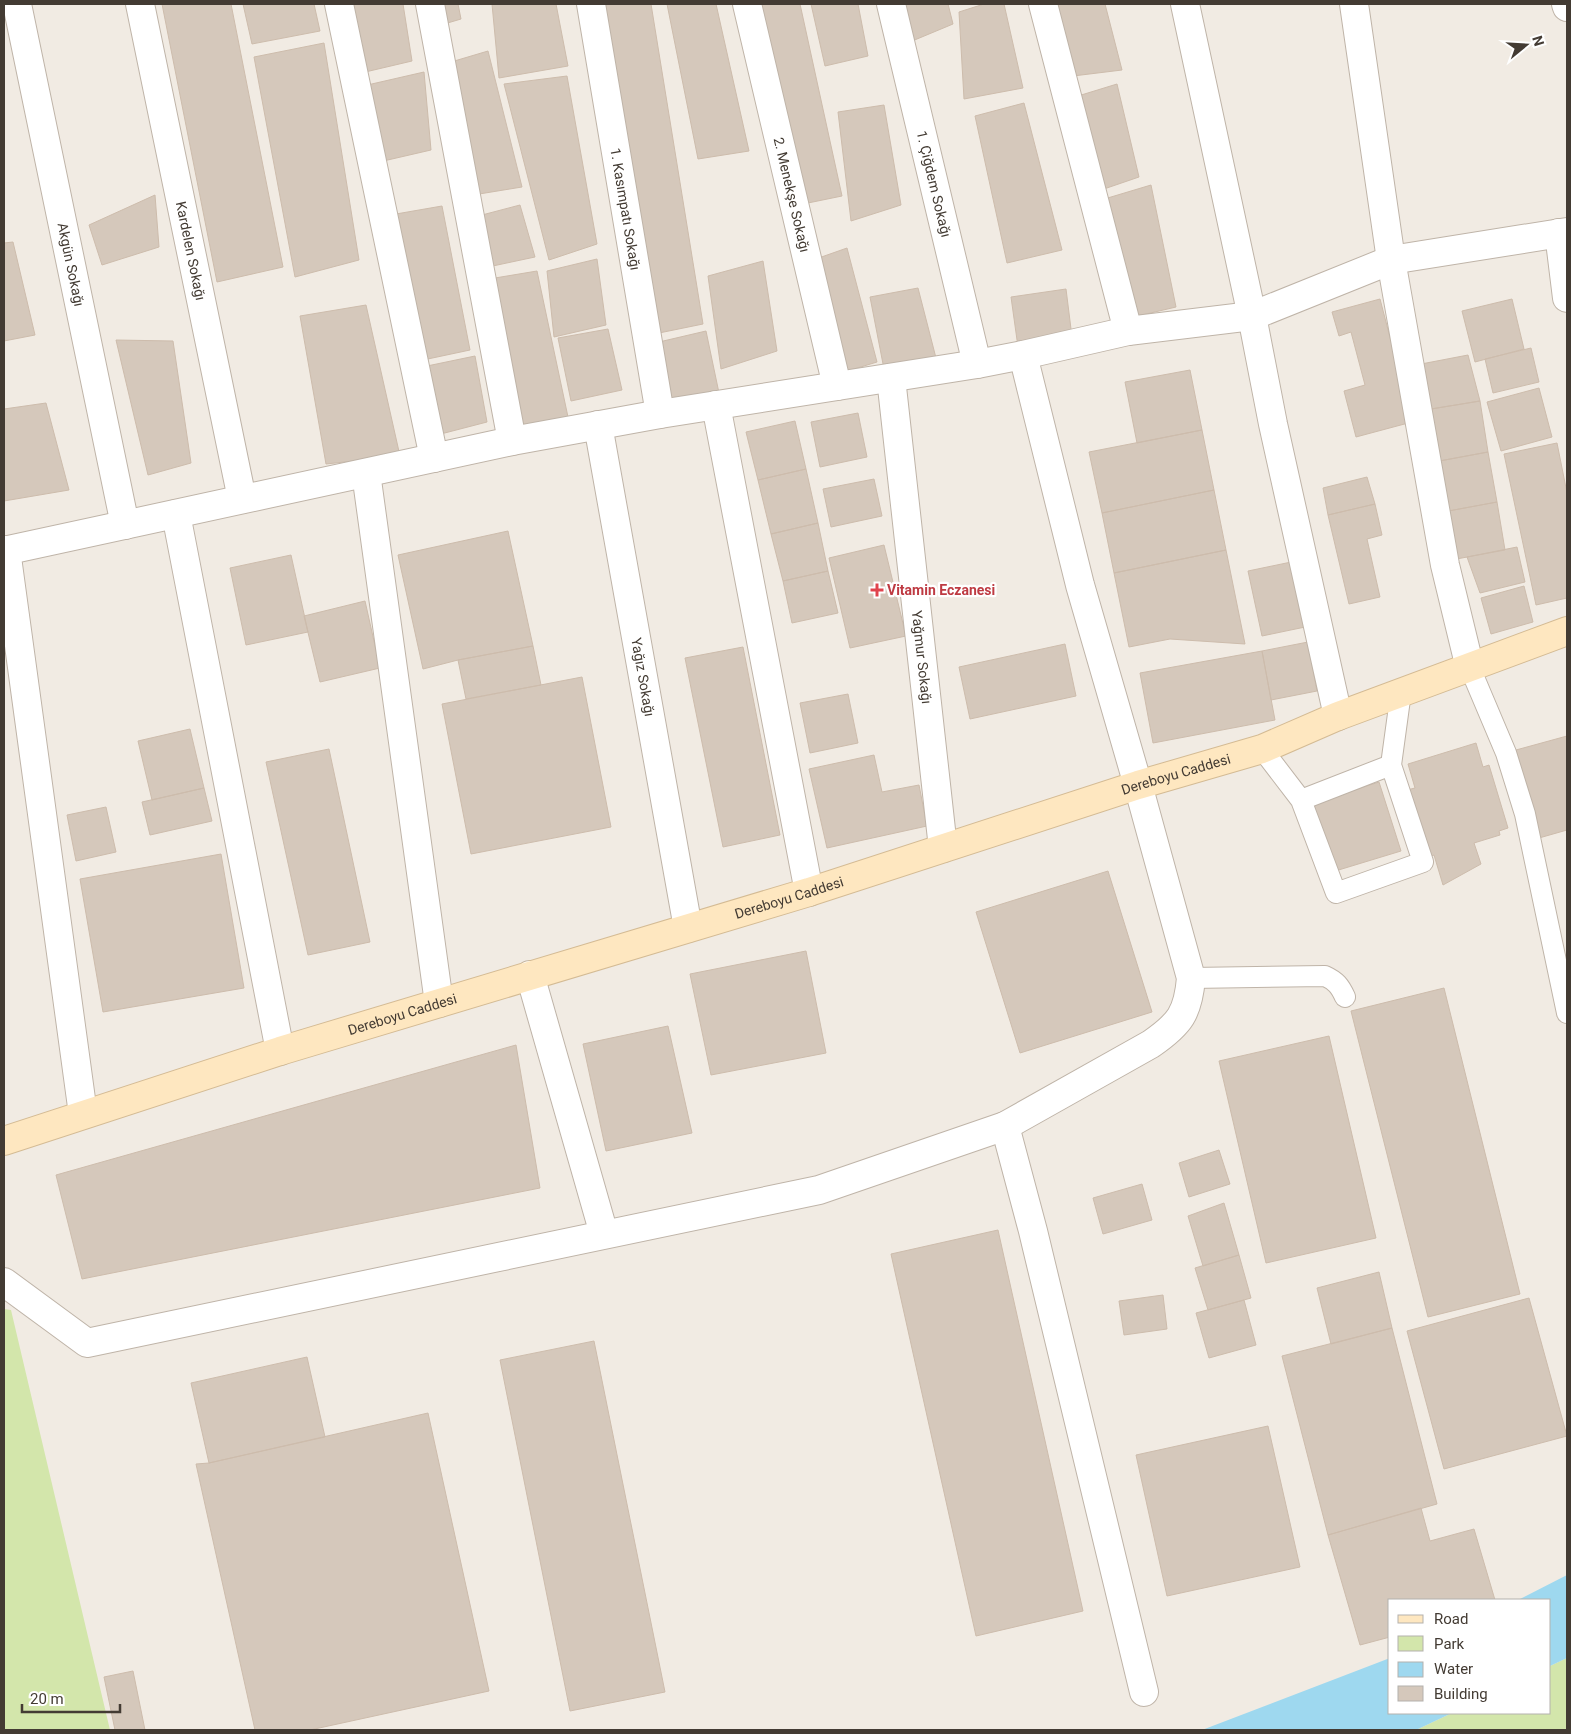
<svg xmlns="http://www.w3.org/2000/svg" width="1571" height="1734" viewBox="0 0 1571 1734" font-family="Roboto,sans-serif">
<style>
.green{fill:#d3e6ab}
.water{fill:#9ed8ef}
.building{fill:#d5c8bb;stroke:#cdbcac}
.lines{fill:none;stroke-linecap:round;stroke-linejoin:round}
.lane-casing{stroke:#bfb4a8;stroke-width:22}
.street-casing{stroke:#bfb4a8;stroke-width:30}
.secondary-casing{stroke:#d4bb94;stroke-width:30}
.lane{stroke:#fff;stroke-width:20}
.street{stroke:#fff;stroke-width:28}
.secondary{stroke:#fee7c0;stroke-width:28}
.health-dot{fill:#e0444e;stroke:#fff;stroke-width:2}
.labels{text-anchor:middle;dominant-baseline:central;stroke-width:4.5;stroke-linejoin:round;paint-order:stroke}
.street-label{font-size:14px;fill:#433b33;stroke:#fff}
.health-label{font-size:14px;font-weight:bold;fill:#be3a42;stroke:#fff;text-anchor:start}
</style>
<rect width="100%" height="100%" fill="#f1ebe3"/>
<path class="green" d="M4 1309 11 1310 110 1730H4Z
M1567 1658V1730H1416L1452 1713H1550V1666Z"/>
<path class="water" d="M1567 1575V1658L1550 1666V1600H1518Z
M1390 1658V1713H1452L1416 1730H1202Z"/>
<path class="building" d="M162 4H231L283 267 217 282Z
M243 4H314L320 31 252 44Z
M347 4H403L412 61 361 73Z
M433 4H458L461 19 434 27Z
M492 4H556L568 66 499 78Z
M604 4H651L703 324 659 333Z
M667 4H716L749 151 698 159Z
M759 4H800L842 196 803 204Z
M811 4H858L868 56 825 66Z
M897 4H948L953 24 905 44Z
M984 4H1004L1023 88 964 99 959 12Z
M1057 4H1105L1122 70 1073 76Z
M324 43 359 260 295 277 254 57Z
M488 51 522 187 473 195 451 62Z
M424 72 431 150 379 162 363 86Z
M567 76 597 244 549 260 504 84Z
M1117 84 1139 177 1101 190 1078 96Z
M1024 103 1062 250 1007 263 975 116Z
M884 105 901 205 851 221 838 112Z
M1151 185 1176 307 1125 319 1101 200Z
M155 195 159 247 102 265 89 225Z
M520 205 535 257 488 267 482 215Z
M442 206 470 350 423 360 396 214Z
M13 242 35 335 4 341V243Z
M847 248 877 362 841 373 813 260Z
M597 259 606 325 554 337 547 271Z
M763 261 777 351 721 369 708 276Z
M537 271 568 417 516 432 489 279Z
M918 288 936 358 884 369 870 297Z
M1066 289 1072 337 1018 347 1011 297Z
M1380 299 1412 422 1356 437 1344 391 1365 385 1351 332 1339 336 1332 312Z
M1512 299 1524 349 1475 362 1462 311Z
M366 305 400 456 326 464 300 316Z
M608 329 622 390 571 401 558 338Z
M706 331 719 393 667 403 659 342Z
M116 340 173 341 191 463 148 475Z
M1531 348 1539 382 1493 393 1485 359Z
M1468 355 1480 401 1425 410 1416 365Z
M475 356 487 422 437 435 427 366Z
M1190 370 1202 430 1137 443 1125 382Z
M1539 388 1552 437 1501 451 1487 402Z
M1480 401 1488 452 1434 462 1425 410Z
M46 403 69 490 4 501V409Z
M858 413 867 457 820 467 811 422Z
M795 421 806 469 758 480 746 432Z
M1202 430 1214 490 1102 513 1089 452Z
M1557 443 1567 493V598L1536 605 1504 454Z
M1488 452 1497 502 1443 512 1434 462Z
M806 469 818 523 771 534 758 480Z
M1367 477 1375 504 1328 515 1323 488Z
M874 479 882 516 831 527 823 489Z
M1214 490 1226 550 1114 573 1102 513Z
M1497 502 1505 550 1451 560 1443 512Z
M1375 504 1382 535 1367 539 1380 597 1349 604 1328 515Z
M818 523 828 571 783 581 771 534Z
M508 531 533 646 458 660 423 669 398 555Z
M884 545 906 636 850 648 829 558Z
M1517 547 1525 582 1480 593 1467 557Z
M1226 550 1245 644 1170 639 1129 647 1114 573Z
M291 555 308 632 246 645 230 568Z
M1296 561 1310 626 1262 636 1248 571Z
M828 571 838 613 792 623 783 581Z
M1524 586 1533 622 1491 634 1481 598Z
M365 601 380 668 320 682 304 616Z
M1308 642 1317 691 1271 700 1262 651Z
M1065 644 1076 696 970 719 959 667Z
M533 646 541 685 466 699 458 660Z
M743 647 780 835 723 847 685 658Z
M1262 651 1275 720 1153 743 1140 673Z
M582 677 611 827 471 854 442 704Z
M848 694 858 743 810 753 800 703Z
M190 729 204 788 152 800 138 741Z
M1567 736V830L1539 838 1516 750Z
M1476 743 1483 767 1489 765 1508 828 1499 831 1500 835 1474 843 1481 864 1443 885 1434 855 1428 857 1407 790 1415 788 1408 764Z
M329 749 370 942 308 955 266 762Z
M874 755 882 792 919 785 927 826 827 848 809 769Z
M1379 782 1401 851 1332 872 1311 804Z
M204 788 212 821 150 835 142 802Z
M106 807 116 852 76 861 67 815Z
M221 854 244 988 103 1012 80 879Z
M1108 871 1152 1012 1020 1053 976 912Z
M806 951 826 1053 711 1075 690 974Z
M1444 988 1520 1294 1428 1317 1351 1011Z
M668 1026 692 1133 606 1151 583 1044Z
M1329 1036 1376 1238 1266 1263 1219 1061Z
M516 1045 540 1188 82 1279 56 1175Z
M1219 1150 1230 1184 1189 1197 1179 1163Z
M1142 1184 1152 1220 1103 1234 1093 1198Z
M1224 1203 1239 1255 1203 1266 1188 1216Z
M998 1230 1083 1611 976 1636 891 1254Z
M1239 1255 1251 1298 1208 1310 1195 1268Z
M1379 1272 1392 1328 1331 1344 1317 1288Z
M1163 1295 1167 1329 1124 1335 1119 1301Z
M1529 1298 1567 1436 1444 1469 1407 1331Z
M1244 1300 1256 1345 1209 1358 1196 1313Z
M1392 1328 1437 1504 1328 1535 1282 1356Z
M594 1341 665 1692 570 1711 500 1360Z
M307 1357 325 1437 209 1463 191 1383Z
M428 1413 489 1691 310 1730H255L196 1464 209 1463Z
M1268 1426 1300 1567 1167 1596 1136 1455Z
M1421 1508 1430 1541 1474 1529 1495 1600H1390V1637L1360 1645 1328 1535Z
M133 1671 145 1730H115L104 1677Z"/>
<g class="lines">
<defs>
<path id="lane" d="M1470 668 1506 753 1525 814 1567 1013
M1262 749 1301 800 1336 893 1423 862 1391 765 1401 692
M1301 800 1391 765
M1191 978 1325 976C1336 981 1340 986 1345 997"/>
<g id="street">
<path id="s1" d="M17 4 125 525"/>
<path id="s2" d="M140 4 242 499"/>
<path d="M339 4 434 458"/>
<path d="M430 4 512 441"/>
<path id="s3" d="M591 4 660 414"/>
<path id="s4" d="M747 4 837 386"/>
<path id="s5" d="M891 4 977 364"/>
<path d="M1043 4 1128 331"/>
<path d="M1185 4 1252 316 1273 424 1338 716"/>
<path d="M1354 4 1391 260 1445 565 1470 668"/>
<path d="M1566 4 1567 7"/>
<path d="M1559 233 1567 298"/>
<path id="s6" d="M891 378 943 848"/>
<path d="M716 405 809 892"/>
<path id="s7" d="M598 425 688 928"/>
<path d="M366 473 439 1003"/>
<path d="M176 514 280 1051"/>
<path d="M6 550 83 1114"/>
<path d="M4 551 512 441 660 414 977 364 1023 355 1128 331 1252 316 1391 260 1567 232"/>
<path d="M530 975 604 1234"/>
<path d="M1005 1126 1033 1231 1144 1692"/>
<path d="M4 1282 87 1343 819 1190 1005 1126 1151 1044C1180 1024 1188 1013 1191 978L1138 785 1080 585 1023 355"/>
</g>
<g id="secondary">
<path id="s8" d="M4 1141 280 1051 809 892 1138 785 1262 749 1338 716 1567 631"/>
</g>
</defs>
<use href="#lane" class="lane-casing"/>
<use href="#street" class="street-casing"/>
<use href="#secondary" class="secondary-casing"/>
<use href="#lane" class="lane"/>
<use href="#street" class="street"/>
<use href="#secondary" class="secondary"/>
</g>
<path class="health-dot" d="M874.5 582.5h5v5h5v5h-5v5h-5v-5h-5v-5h5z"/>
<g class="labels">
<g class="street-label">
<text stroke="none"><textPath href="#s5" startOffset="185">1. Çiğdem Sokağı</textPath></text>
<text stroke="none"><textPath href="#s4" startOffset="196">2. Menekşe Sokağı</textPath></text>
<text stroke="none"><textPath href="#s3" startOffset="208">1. Kasımpatı Sokağı</textPath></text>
<text stroke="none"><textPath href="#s2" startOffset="252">Kardelen Sokağı</textPath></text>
<text stroke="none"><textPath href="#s1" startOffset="266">Akgün Sokağı</textPath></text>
<text stroke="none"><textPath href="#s6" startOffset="281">Yağmur Sokağı</textPath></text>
<text stroke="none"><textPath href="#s7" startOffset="256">Yağız Sokağı</textPath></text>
<text stroke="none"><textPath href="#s8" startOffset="1228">Dereboyu Caddesi</textPath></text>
<text stroke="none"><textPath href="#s8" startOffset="822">Dereboyu Caddesi</textPath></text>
<text stroke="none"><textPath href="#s8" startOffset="418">Dereboyu Caddesi</textPath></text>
</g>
<g class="health-label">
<text x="887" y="590">Vitamin Eczanesi</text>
</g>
</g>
<rect width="1571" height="1734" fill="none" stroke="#433b33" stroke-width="10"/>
<rect x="1388" y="1599" width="162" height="115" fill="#ffffff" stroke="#b4b1ad"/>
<rect x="1398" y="1615" width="25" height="8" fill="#fee7c0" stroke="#b4b1ad"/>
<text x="1434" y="1624" font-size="15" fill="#433b33">Road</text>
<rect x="1398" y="1636" width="25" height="15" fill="#d3e6ab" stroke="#b4b1ad"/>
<text x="1434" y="1649" font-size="15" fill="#433b33">Park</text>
<rect x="1398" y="1662" width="25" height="15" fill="#9ed8ef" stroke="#b4b1ad"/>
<text x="1434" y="1674" font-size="15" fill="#433b33">Water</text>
<rect x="1398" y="1686" width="25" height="15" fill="#d5c8bb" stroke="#b4b1ad"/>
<text x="1434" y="1699" font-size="15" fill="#433b33">Building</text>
<g transform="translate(1526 45) rotate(72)" stroke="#ffffff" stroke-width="4" paint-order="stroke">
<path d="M0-4L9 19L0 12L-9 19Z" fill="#433b33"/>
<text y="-8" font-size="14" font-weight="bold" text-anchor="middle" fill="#433b33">N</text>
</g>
<path d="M22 1704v8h98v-8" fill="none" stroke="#433b33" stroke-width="2.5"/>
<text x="30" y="1704" font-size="15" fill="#433b33" stroke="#ffffff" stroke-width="4" paint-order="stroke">20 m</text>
</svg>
